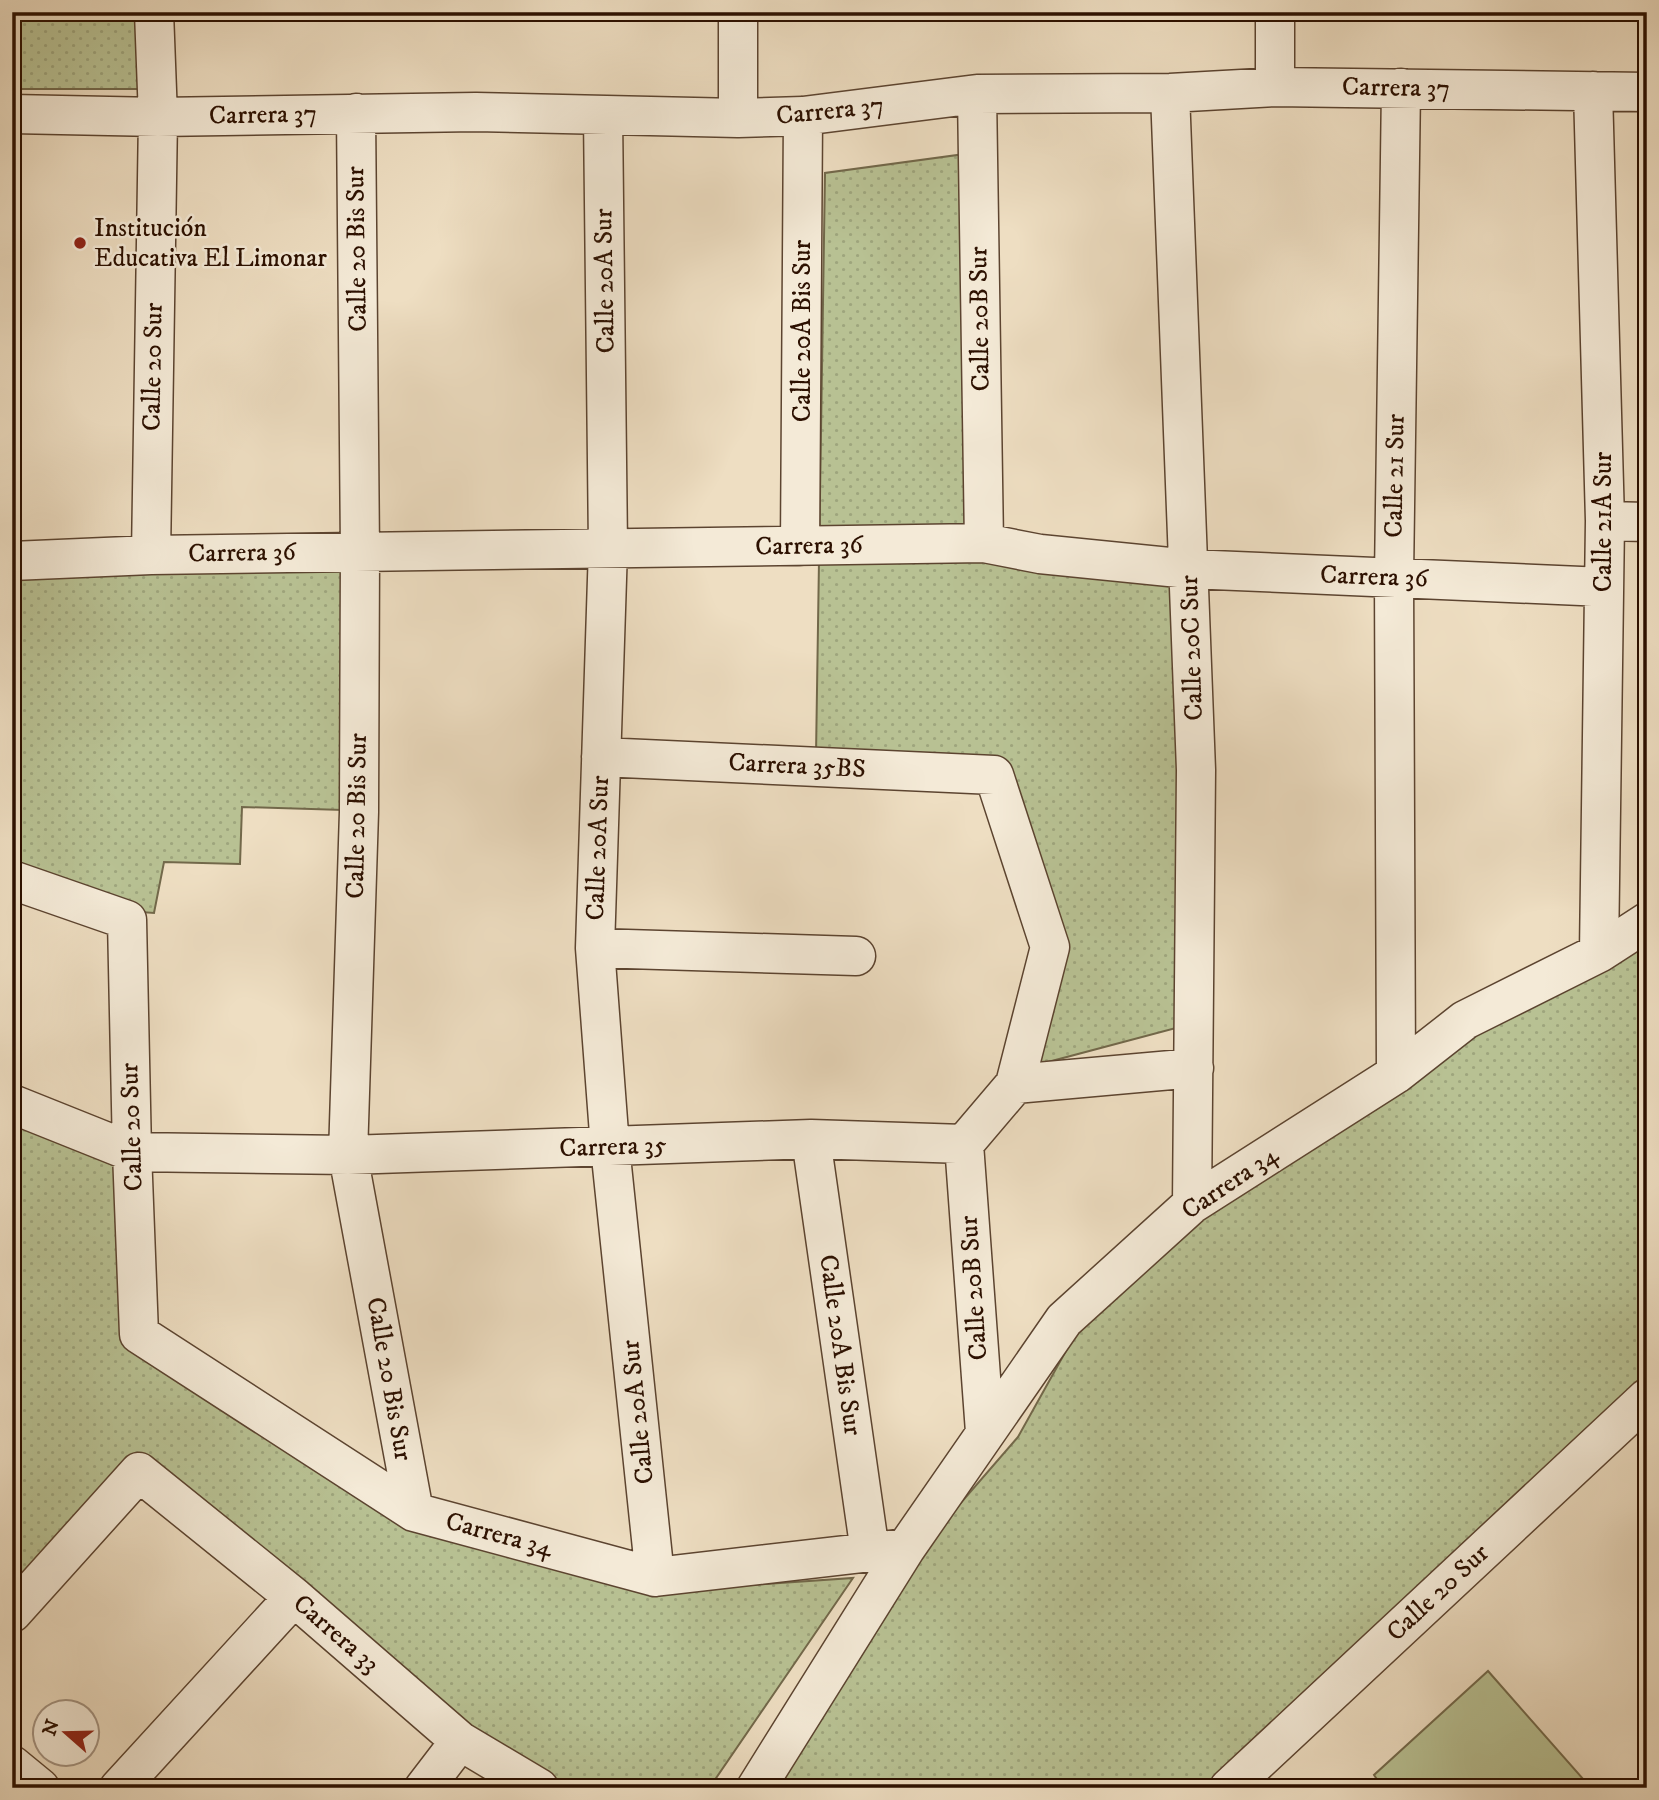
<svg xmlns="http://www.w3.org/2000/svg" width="1659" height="1800" viewBox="0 0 1659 1800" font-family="'IM FELL DW Pica',serif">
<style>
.grass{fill:#b8c193;stroke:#72684a;stroke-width:2}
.park{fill:url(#park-dots);stroke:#72684a;stroke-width:2}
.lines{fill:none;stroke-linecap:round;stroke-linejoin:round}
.minor-casing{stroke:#5c4430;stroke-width:41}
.minor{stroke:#f4ead7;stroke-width:38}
.poi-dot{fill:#8f2418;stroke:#f4ead7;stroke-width:2.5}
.labels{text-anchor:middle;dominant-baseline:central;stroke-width:5;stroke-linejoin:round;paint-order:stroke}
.street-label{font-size:26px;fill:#2c1000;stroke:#f4ead7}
.poi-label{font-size:26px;fill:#2c1000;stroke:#f4ead7;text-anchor:start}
</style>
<defs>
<pattern id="park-dots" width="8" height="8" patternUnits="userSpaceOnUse" patternTransform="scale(1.75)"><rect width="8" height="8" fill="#b8c193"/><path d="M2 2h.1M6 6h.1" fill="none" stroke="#9ea57d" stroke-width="1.8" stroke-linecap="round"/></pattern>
</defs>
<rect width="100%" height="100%" fill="#eedec2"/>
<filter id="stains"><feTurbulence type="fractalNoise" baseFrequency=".00286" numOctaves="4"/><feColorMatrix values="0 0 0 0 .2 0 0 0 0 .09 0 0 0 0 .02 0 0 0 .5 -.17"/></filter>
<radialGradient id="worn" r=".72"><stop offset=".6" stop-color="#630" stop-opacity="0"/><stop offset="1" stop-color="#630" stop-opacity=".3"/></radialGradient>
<path class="grass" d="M1488 1671 1591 1788H1383L1374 1775Z"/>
<path class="park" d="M12 12H139L142 89H12Z
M965 154 966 555 1188 583 1176 1028 1029 1067 1062 940 997 764 816 755 825 173Z
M344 567 343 810 242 807 240 864 164 862 154 913 127 911 12 871 15 577Z
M1647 932V1393L1223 1788H785L783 1776 933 1535 1018 1437 1086 1315 1209 1203 1407 1077Z
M12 1124 121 1168 128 1342 391 1511 664 1591 853 1578 712 1784 702 1788H548L140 1463 12 1603Z"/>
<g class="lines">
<defs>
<path id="minor" d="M738 12V118
M1275 87V12
M1593 91 1605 521 1599 953
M1170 93 1196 770 1192 1204
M977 94 984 543
M356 113 360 552 359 812 348 1155 414 1512
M12 114 158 117 476 112 738 118 803 116 977 94 1170 93 1275 87 1647 92
M603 115 608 548 595 948 610 1147 655 1577
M1605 521 1647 522
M800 546 803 116
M151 555 158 117 154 12
M12 561 151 555 984 543 1040 554 1189 569 1604 587
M601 757 994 775 1050 947 1015 1084
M12 880 127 920 132 1152 139 1334 414 1512 655 1577 906 1548
M595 948 856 956
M1396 1074 1394 577 1401 88
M12 1104 132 1152 348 1155 811 1139 964 1144
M811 1139 870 1552
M964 1144 985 1432
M964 1144 1015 1084 1194 1068
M12 1613 139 1472 294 1597 460 1741 539 1788
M12 1765 40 1788
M119 1788 294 1597
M424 1788 460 1741
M756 1788 906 1548 1064 1320 1192 1204 1396 1074 1465 1020 1599 953 1647 922
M1229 1788 1647 1398"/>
</defs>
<use href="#minor" class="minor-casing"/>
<use href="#minor" class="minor"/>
</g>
<circle class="poi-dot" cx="80" cy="243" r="7"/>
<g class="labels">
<g class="street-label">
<text transform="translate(1396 88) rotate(1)">Carrera 37</text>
<text transform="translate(830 111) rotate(-6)">Carrera 37</text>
<text transform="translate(263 115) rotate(-1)">Carrera 37</text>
<text transform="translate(357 249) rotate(-91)">Calle 20 Bis Sur</text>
<text transform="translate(605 281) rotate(-91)">Calle 20A Sur</text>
<text transform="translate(980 319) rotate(-91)">Calle 20B Sur</text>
<text transform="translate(802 331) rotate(-90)">Calle 20A Bis Sur</text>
<text transform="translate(153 367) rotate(-89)">Calle 20 Sur</text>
<text transform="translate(1395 476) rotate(-89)">Calle 21 Sur</text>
<text transform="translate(1603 522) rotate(-90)">Calle 21A Sur</text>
<text transform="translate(809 546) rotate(-1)">Carrera 36</text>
<text transform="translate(242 553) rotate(-1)">Carrera 36</text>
<text transform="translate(1374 577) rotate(2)">Carrera 36</text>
<text transform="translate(1192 648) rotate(-92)">Calle 20C Sur</text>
<text transform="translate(797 766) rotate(3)">Carrera 35BS</text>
<text transform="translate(357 816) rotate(-89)">Calle 20 Bis Sur</text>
<text transform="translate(598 848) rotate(-88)">Calle 20A Sur</text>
<text transform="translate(132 1127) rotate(-92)">Calle 20 Sur</text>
<text transform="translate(613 1147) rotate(-2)">Carrera 35</text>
<text transform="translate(1230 1183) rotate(-34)">Carrera 34</text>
<text transform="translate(974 1288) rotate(-94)">Calle 20B Sur</text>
<text transform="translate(840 1345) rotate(82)">Calle 20A Bis Sur</text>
<text transform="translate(389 1379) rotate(80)">Calle 20 Bis Sur</text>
<text transform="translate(638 1412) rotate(-96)">Calle 20A Sur</text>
<text transform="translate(499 1535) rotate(15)">Carrera 34</text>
<text transform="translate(1438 1593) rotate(-43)">Calle 20 Sur</text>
<text transform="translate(336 1634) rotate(41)">Carrera 33</text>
</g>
<g class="poi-label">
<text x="94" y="228">Institución<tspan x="94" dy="30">Educativa El Limonar</tspan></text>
</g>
</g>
<rect width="1659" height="1800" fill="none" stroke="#eedec2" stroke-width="42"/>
<rect x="14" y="14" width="1631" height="1772" fill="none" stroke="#2c1000" stroke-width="3.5"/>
<rect x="21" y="21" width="1617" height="1758" fill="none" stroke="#2c1000" stroke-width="2"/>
<g transform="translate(66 1733) rotate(290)"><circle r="33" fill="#f4ead7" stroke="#a49381" stroke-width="2"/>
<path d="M0-5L12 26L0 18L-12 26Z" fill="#8f2418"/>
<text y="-10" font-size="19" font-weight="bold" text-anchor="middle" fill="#2c1000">N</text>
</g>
<rect width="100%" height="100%" filter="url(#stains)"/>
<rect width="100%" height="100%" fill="url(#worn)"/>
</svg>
